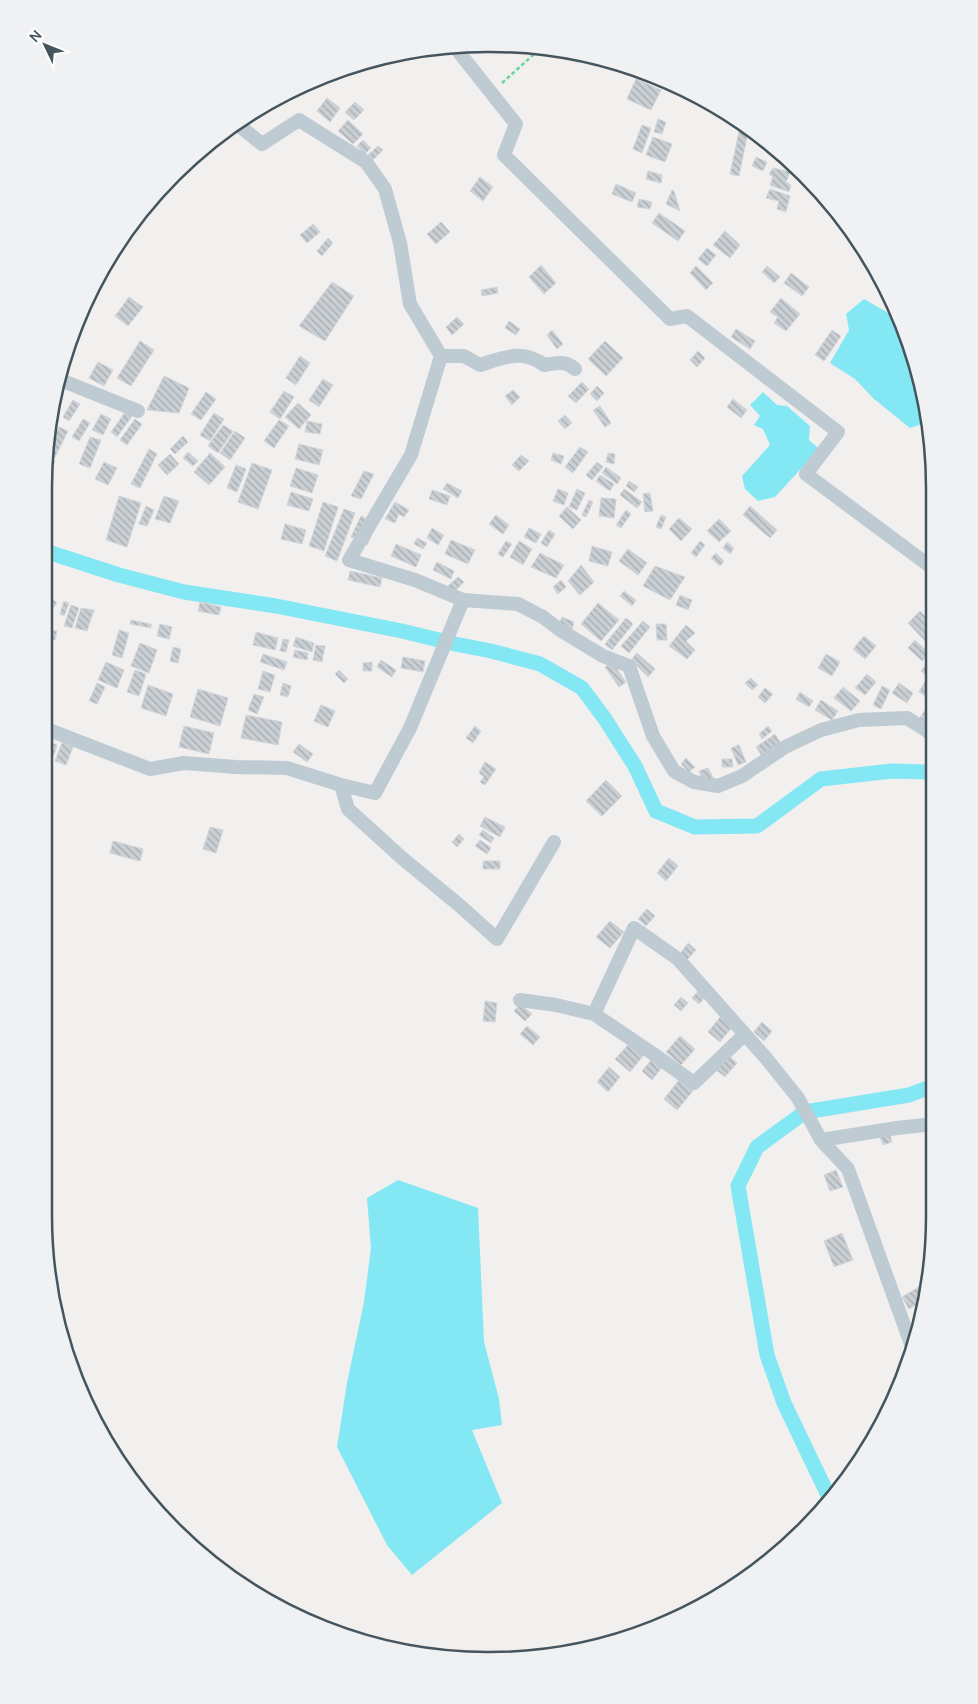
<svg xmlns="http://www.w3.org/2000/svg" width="978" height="1704" viewBox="0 0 978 1704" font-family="Manrope,sans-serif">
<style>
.water{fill:#83e7f4}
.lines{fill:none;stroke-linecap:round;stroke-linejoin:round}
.canal{stroke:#83e7f4;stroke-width:15}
.building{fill:url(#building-back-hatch);stroke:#d2d6db}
.path{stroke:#6ed498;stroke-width:2.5;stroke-dasharray:4 2.5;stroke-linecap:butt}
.street{stroke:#becbd2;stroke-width:14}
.rim{fill:none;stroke:#45555e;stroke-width:2.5}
</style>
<defs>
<pattern id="building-back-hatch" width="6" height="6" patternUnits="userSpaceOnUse" patternTransform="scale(1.25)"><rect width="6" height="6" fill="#cacfd4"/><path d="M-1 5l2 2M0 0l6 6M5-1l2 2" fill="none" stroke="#a6abaf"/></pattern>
</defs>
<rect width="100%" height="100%" fill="#f2efef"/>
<path class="water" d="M864 299 897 318 911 346 928 422 910 428 874 399 855 379 830 363 849 330 846 314Z
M763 392 777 405 787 406 810 426 809 440 819 449 775 497 758 501 745 489 742 476 770 445 763 429 754 425 760 416 750 405Z
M398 1180 478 1208 484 1342 499 1399 502 1425 472 1430 502 1503 412 1575 387 1545 337 1447 347 1383 364 1302 371 1248 367 1198Z"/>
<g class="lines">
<path class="canal" d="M45 551 119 575 184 592 276 606 402 631 455 644 491 651 540 664 582 688 605 719 635 766 656 811 695 827 757 826 821 779 892 771 927 772 932 777
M828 1495 784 1403 767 1355 738 1186 757 1147 805 1112 909 1095 933 1086"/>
</g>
<path class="building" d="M636 79 661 90 651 110 627 99Z
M327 98 340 108 330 122 317 111Z
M355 102 364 110 354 120 345 112Z
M658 119 666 122 662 134 654 132Z
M348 120 363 134 353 144 338 131Z
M642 125 651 128 642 153 633 149Z
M740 127H742L748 132 739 176 730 174Z
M653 137 672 144 665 162 646 155Z
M363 140 371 148 365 154 357 146Z
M378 146 383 150 373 160 368 155Z
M756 157 767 162 763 171 752 166Z
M773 168 790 172 786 182 791 185 789 192 770 185 773 177 769 174Z
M648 171 662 175 661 183 646 179Z
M480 177 493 187 483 201 470 191Z
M616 184 636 193 632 202 612 194Z
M770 189 790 196 786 212 777 209 779 201 766 198Z
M672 190 674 191 680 211 666 204Z
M639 199 652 202 650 209 637 207Z
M659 213 685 231 678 241 652 223Z
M441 222 450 232 436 244 427 234Z
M313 224 320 232 307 243 300 235Z
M725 231 740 245 730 258 713 245Z
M328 238 333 243 322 256 317 251Z
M707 248 716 255 707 266 698 259Z
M541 265 556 283 544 294 529 277Z
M696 266 713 283 706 290 690 273Z
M767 266 780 277 774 283 762 272Z
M791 273 809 287 802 296 784 283Z
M332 282 354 296 325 341 299 326Z
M497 287 498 293 482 296 481 290Z
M129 297 143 307 128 326 115 316Z
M781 298 800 314 786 331 774 323 778 317 770 312Z
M457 317 464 324 452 335 446 327Z
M509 321 520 329 516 335 505 328Z
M736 329 755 341 750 349 731 337Z
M552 330 563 344 557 349 547 335Z
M832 330 841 336 824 361 815 355Z
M140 341 154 350 131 386 117 378Z
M605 341 623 358 606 376 588 359Z
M698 351 705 358 697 367 690 360Z
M300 356 310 363 296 385 286 378Z
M98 362 113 370 104 386 89 378Z
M164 376 189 388 179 413 147 410Z
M323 379 333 385 319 407 309 400Z
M582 382 589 389 576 403 568 396Z
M597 386 604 393 597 401 590 394Z
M513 390 520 397 512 405 505 396Z
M284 391 294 397 280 419 270 412Z
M206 392 216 399 201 420 191 414Z
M733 399 747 410 741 418 727 407Z
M73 400 80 404 69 421 63 417Z
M298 403 311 415 299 429 285 417Z
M600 406 611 423 605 427 593 410Z
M126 411 132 416 117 437 111 432Z
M214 413 224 419 210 441 200 435Z
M101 414 111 419 103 435 92 430Z
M565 415 572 423 565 429 558 421Z
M83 419 90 423 79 441 72 437Z
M135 419 142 424 127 445 120 440Z
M279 420 289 426 274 448 264 441Z
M307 421 322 424 320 434 305 432Z
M223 425 233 431 218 453 208 446Z
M59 427 68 431 55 457 46 453Z
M235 431 245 438 230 460 220 453Z
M183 436 188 442 175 454 170 449Z
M90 437 101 440 90 468 79 464Z
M299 444 323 450 319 465 295 459Z
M580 447 588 452 573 473 565 467Z
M149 449 157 454 140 488 131 484Z
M188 452 198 461 193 466 183 458Z
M210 453 225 467 209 485 194 472Z
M553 453 564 456 561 464 551 460Z
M608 453 615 454 614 464 606 462Z
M170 454 179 464 167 475 158 465Z
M521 455 529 461 519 471 512 465Z
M49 458 55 462 48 471 45 468V463Z
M104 462 117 468 108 485 95 479Z
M597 462 603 467 592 480 586 475Z
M252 463 272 470 258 509 238 502Z
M236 465 246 469 237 492 227 488Z
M606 467 621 478 617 484 602 473Z
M296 468 318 475 312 493 290 486Z
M364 471 374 474 361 499 351 496Z
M600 475 614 484 610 491 596 481Z
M629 481 638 487 634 492 626 486Z
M447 483 462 491 458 498 443 489Z
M558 489 568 493 564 505 553 501Z
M577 489 585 493 577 510 569 507Z
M624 489 642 502 637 508 620 495Z
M432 490 450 496 447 505 429 499Z
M291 492 313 499 309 511 287 505Z
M650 493 653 511 645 512 643 494Z
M119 496 141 503 127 547 106 540Z
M164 496 179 501 170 523 155 519Z
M601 498 616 499 614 518 599 516Z
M589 500 593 502 586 517 582 515Z
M323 502 338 507 324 551 309 546Z
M395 502 409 510 404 517 399 514 395 523 385 519Z
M146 506 154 510 147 526 139 524Z
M750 506 777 530 770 538 743 515Z
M567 507 581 520 573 529 559 516Z
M344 509 355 513 337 561 325 556Z
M626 510 631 514 621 528 616 525Z
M496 515 509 525 503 534 489 524Z
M661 515 666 517 661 529 656 527Z
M361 516 377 524 367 545 351 537Z
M679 518 692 529 681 541 669 529Z
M719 519 731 531 719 542 707 531Z
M285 524 306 530 302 544 281 539Z
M432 528 444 535 438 545 427 538Z
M529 528 541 534 536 543 524 537Z
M549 530 555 534 547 547 541 543Z
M417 538 427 543 423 549 414 544Z
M451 540 475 550 468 564 445 554Z
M506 541 512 544 503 557 498 554Z
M519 541 532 549 523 565 510 557Z
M700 541 705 545 696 557 691 553Z
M727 542 734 548 730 554 723 548Z
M396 544 421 555 416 567 391 556Z
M592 546 612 552 608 566 589 561Z
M628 549 647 563 638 575 619 561Z
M540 553 564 565 556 578 531 567Z
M716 553 724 561 720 566 711 558Z
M437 562 454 571 451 579 433 570Z
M581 565 594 582 580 595 568 581Z
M655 566 685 577 670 600 643 586Z
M350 571 382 578 380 587 348 580Z
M458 577 464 582 454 592 448 586Z
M561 580 566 587 558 594 553 587Z
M624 591 636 600 632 606 620 596Z
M680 595 692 600 688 610 676 605Z
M49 596 57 603 51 610 45 604V601Z
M64 601 69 603 64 616 60 614Z
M200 602 221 607 219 615 198 611Z
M598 603 619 620 601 641 581 624Z
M71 605 79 608 72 628 64 626Z
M81 608 94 610 87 631 75 628Z
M920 611 931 622V641L928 644 908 623Z
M562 617 574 622 572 629 559 624Z
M626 618 633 624 612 650 605 644Z
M131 620 151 624V628L130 624Z
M643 621 650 627 629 653 621 646Z
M160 624 172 627 169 639 157 636Z
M656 624H666L667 640H657Z
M686 625 695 633 686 641 695 650 687 659 669 646Z
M44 629 57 631 55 640 44 638Z
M119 630 129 633 122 658 112 655Z
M256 632 278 638 275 650 253 645Z
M864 636 876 646 865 659 853 649Z
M296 637 314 643 312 652 293 646Z
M283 639 289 640 286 652 280 651Z
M915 640 929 653 922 661 908 648Z
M140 643 157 650 149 673 131 666Z
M316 645 325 646 322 662 313 660Z
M173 647 181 649 178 663 170 661Z
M295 650 308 653 307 660 293 657Z
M637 653 655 669 648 677 631 660Z
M263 654 287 662 284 670 260 662Z
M826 654 840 662 832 676 818 668Z
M403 657 425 661 423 672 401 668Z
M931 658V679L921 671Z
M381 660 396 670 392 677 377 667Z
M106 662 124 670 117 688 98 680Z
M372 662V671H363V663Z
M612 662 626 682 619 687 605 667Z
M135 670 146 674 139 696 127 692Z
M339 670 348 679 344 683 335 674Z
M263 671 275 675 270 692 258 689Z
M867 674 876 682 865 695 855 688Z
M751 678 758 685 752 690 745 683Z
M926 680 931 684 930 699 919 692Z
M97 683 105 687 97 704 89 701Z
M283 683 291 686 288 697 280 695Z
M899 683 913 693 907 703 892 693Z
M148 685 173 694 166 716 141 708Z
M882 686 890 690 881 709 873 705Z
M843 687 860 701 851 711 834 698Z
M765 688 773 694 765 703 758 697Z
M198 689 228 698 220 726 190 717Z
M800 692 813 701 809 707 796 699Z
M254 694 264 697 257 714 248 710Z
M821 700 838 711 832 720 815 710Z
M930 703 931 704 932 727 919 719Z
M321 705 335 711 328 727 314 721Z
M246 715 282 722 278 745 241 738Z
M184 726 214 733 209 754 179 747Z
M475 726 481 731 473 743 466 738Z
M768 726 772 731 762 739 759 734Z
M775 734 781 744 762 756 756 747Z
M50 742 57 745 54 755 47 753Z
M62 743 73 747 66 765 55 761Z
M299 744 313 754 307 762 293 752Z
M739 745 746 762 738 765 731 748Z
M686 758 695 767 689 772 681 764Z
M722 759H732L733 767H722Z
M485 762 496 769 485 785 480 782 484 777 479 773Z
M708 768 715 781H703L699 771Z
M606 780 622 796 602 816 586 801Z
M46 781 51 783 48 796 44 795Z
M485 817 505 827 500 837 480 826Z
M210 827 223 830 216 853 203 849Z
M483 830 494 838 491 843 479 835Z
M459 834 464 839 457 847 452 842Z
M480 840 491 848 487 854 475 846Z
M113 841 143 849 140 861 110 853Z
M669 858 678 866 666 881 657 873Z
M483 861H500V869H483Z
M647 909 655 916 646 926 638 919Z
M610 921 624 932 610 948 596 937Z
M688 943 696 950 687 960 680 954Z
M700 989 707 995 699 1004 692 998Z
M681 997 688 1003 681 1011 674 1005Z
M485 1001 497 1003 495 1022 483 1021Z
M520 1004 532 1014 525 1021 514 1011Z
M721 1016 733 1026 720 1042 708 1032Z
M762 1022 772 1031 764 1041 754 1032Z
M527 1026 540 1037 533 1045 520 1034Z
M680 1036 695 1049 681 1065 666 1052Z
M630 1043 644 1055 630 1072 615 1059Z
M728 1055 737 1063 725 1077 716 1070Z
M653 1058 663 1066 652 1080 642 1071Z
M609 1067 620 1077 608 1092 597 1082Z
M679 1080 693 1091 677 1110 664 1099Z
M889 1130 892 1142 883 1145 879 1134Z
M836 1170 843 1187 830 1191 824 1175Z
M842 1233 853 1260 834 1267 824 1241Z
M927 1282 924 1300 909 1309 902 1297Z"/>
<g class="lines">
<path class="path" d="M502 83 542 47"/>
<path class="street" d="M454 46 516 124 504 155 670 319 687 316 838 432 806 474 931 567
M237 124 262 144 299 120 366 162 385 189 400 243 410 304 441 356 411 455 349 560 415 580 463 600 410 728 375 793 341 785 348 809 402 858 459 905 497 939 554 842
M441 356H464L480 365C503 358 523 348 544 365 556 363 566 360 575 369
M58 379 138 411
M463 600 518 604 543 617 560 630 603 656 629 666 653 736 674 771 694 782 718 786 742 776 785 747 821 730 859 720 907 718 932 734
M44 728 150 769 184 763 236 767 287 768 341 785
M520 1000 556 1005 594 1014 652 1053 694 1083 745 1034
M594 1014 634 928 678 959 766 1058 798 1098 821 1140 848 1169 912 1347
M821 1140 897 1128 933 1124"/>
</g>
<path d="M0 0H978V1704H0ZM488 52H490A436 436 0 0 1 926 488V1216A436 436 0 0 1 490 1652H488A436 436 0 0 1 52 1216V488A436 436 0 0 1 488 52Z" fill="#f0f1f2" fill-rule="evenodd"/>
<path class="rim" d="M488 52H490A436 436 0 0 1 926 488V1216A436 436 0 0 1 490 1652H488A436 436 0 0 1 52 1216V488A436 436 0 0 1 488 52Z"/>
<g transform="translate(45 45) rotate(313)" stroke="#ffffff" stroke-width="4" paint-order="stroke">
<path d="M0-4L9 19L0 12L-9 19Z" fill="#45555e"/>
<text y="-8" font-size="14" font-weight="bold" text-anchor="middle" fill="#45555e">N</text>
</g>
</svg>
